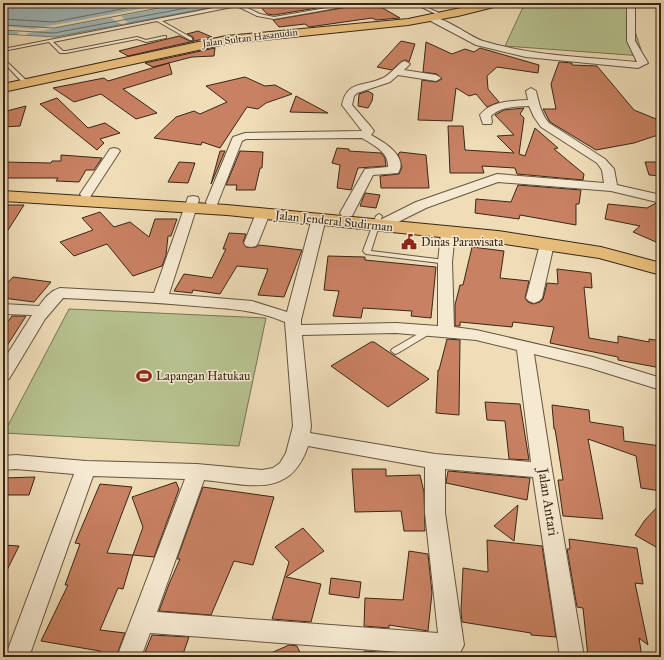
<svg xmlns="http://www.w3.org/2000/svg" width="664" height="660" viewBox="0 0 664 660" font-family="'IM FELL Great Primer',serif">
<style>
.green{fill:#b7c290;stroke:#787454}
.water{fill:#a0b8bb;stroke:#767e7a}
.pier{fill:#efddb8}
.lines{fill:none;stroke-linecap:round;stroke-linejoin:round}
.shore{stroke:#6c706a;stroke-width:1}
.building{fill:#c88162;stroke:#382719}
.service-casing{stroke:#665441;stroke-width:2}
.minor-casing{stroke:#665441;stroke-width:2}
.trunk-casing{stroke:#382719;stroke-width:2}
.service{fill:#f5e9d1;fill-rule:evenodd}
.minor{fill:#f5e9d1;fill-rule:evenodd}
.trunk{fill:#e8be7c;fill-rule:evenodd}
.labels{text-anchor:middle;dominant-baseline:central;stroke-width:3;stroke-linejoin:round;paint-order:stroke}
.far-street-label{font-size:10px;fill:#382719;stroke:#f5e9d1}
.street-label{font-size:12px;fill:#382719;stroke:#f5e9d1}
.poi-label{font-size:12px;fill:#382719;stroke:#f5e9d1;text-anchor:start}
.near-street-label{font-size:14px;fill:#382719;stroke:#f5e9d1}
</style>
<rect width="100%" height="100%" fill="#efddb8"/>
<filter id="stains"><feTurbulence type="fractalNoise" baseFrequency=".005" numOctaves="4"/><feColorMatrix values="0 0 0 0 .2 0 0 0 0 .09 0 0 0 0 .02 0 0 0 .5 -.17"/></filter>
<radialGradient id="worn" r=".72"><stop offset=".6" stop-color="#630" stop-opacity="0"/><stop offset="1" stop-color="#630" stop-opacity=".3"/></radialGradient>
<path class="green" d="M525 3H568L627 6 643 56 505 46Z
M69 309 266 318 239 446 4 433Z"/>
<path class="water" d="M3 3H235L55 37 3 34Z"/>
<path class="pier" d="M171 3H189L121 16 128 23 121 24 111 18 29 33 25 35 17 34 19 32 3 30V26L33 29Z"/>
<g class="lines">
<path class="shore" d="M3 19 54 22 152 3
M3 25 54 28 185 3
M3 30 54 33 213 3"/>
</g>
<path class="building" d="M257 3H347L274 15 267 14Z
M366 3H374L400 18 376 20 372 18 309 27 305 24 279 27 273 20 365 4Z
M198 31 212 37 128 56 119 51 179 36 192 42 194 40 193 37 187 34Z
M401 41 415 44 409 62 406 60 402 61 392 70 377 67Z
M426 42 452 54 465 49 474 52 480 48 539 65 538 73 497 67 487 76 488 89 499 102 487 107 476 94 469 96 456 88 452 121 418 120 422 80 436 82 442 79 437 74 423 72Z
M215 48 214 56 192 57 153 67 145 63Z
M559 62 572 63V65L597 66 634 110 661 121V134L634 143 596 150 550 122 543 109H556L551 84Z
M169 63 172 74 123 89 157 113 136 119 101 94 74 102 53 88 104 78 108 81Z
M245 77 265 86 275 85 292 94 266 103 258 109 247 107 220 148 202 142 201 145 154 138 176 117 194 111 200 114 227 102 206 86Z
M368 91 373 94 372 101 368 108 358 106 359 94Z
M296 96 328 113 290 112Z
M57 98 88 128 105 123 120 133 100 139 104 143 97 150 40 104Z
M26 106 20 126 3 127V112Z
M524 108 520 114 524 118 519 154 525 156 535 128 558 148 554 149 584 174 583 180 517 174 515 168 482 166 484 173H450L448 126H463L465 150 514 153 497 136 514 135 495 115 504 110Z
M337 148 349 149V151L381 153 385 158 386 166 358 168 351 190 337 188 340 165 332 163Z
M220 151H225L211 184Z
M240 151 263 152 262 168H260L255 190H236L237 185H226Z
M400 152 426 155 429 188H381L380 176 399 174 402 167 398 154Z
M61 155 102 158 94 170H86L79 182 56 181 58 178H3V162L51 163 52 161H61Z
M179 162 195 163 188 183 168 182Z
M645 162H661V176L649 175Z
M518 185 581 190 579 204H576V225L520 215 519 219 475 213 476 199 511 202Z
M365 193 380 195 376 208 360 206Z
M656 203 661 204V237L656 242 633 232 640 226 605 219 608 204 647 208Z
M8 205H24L3 238V213Z
M100 212 114 227 130 222 149 237 155 219H177L171 236H168L166 255 162 266 133 276 107 244 74 256 60 242 93 230 82 218Z
M229 233 246 234 243 242 246 247H256L259 245 302 250 284 297 258 295 268 269 237 266 220 294 193 290 192 293 174 291 184 274 212 278 226 249H223Z
M472 247 504 251 500 278 529 281 525 298 528 302 533 304 540 302 543 299 547 283 558 284 557 269 591 273 592 288 584 287 589 338 618 343V336L649 342V339L661 341V368L618 360V357L550 343 554 327 513 322 512 327 460 322V326H455V305L460 285H463Z
M328 256 365 257V260L436 267 431 318 411 316 412 311 363 308 361 318 333 316 339 291 324 290Z
M13 277 51 282 34 302 3 298V288Z
M12 316H26L3 352V328Z
M447 339 460 340 459 415 436 413 438 370H439Z
M371 342H374L429 379 388 407 331 366Z
M485 402 520 404 529 460 509 459 505 421 487 420Z
M552 405 589 410 590 422 623 427 624 441 661 446V491L641 488 636 456 588 439 603 519 563 516 558 480H563L555 429H554Z
M352 469H386V476L420 475 424 492 425 531H404L401 511 355 512Z
M448 471 530 478 527 500 446 483Z
M35 477 29 495H3V478Z
M176 482 179 489 154 557 133 555 143 527 132 497Z
M100 484 132 487 107 553 133 555 123 589 118 588 100 630 125 633 116 657H98L100 651 41 641 68 585H65L80 544 75 543Z
M203 487 274 497 253 565 234 561 211 615 159 611 169 584 180 559H177Z
M661 503V539L656 547 635 535 645 520Z
M518 505 514 541 494 526Z
M303 528 324 551 286 577 321 584 311 622 272 619 289 562 275 547Z
M569 539 637 548 643 584 635 583 648 645 639 638 642 657H588L583 608 577 607 567 549H570Z
M487 540 542 546 556 637 531 635V633L462 622 461 611 463 568 488 572Z
M3 545 19 546 3 578Z
M409 551 428 554 432 593 428 631 389 625V628L364 626 365 598 403 600Z
M331 578 361 582 359 598 329 594Z
M152 635 189 637 182 657H143Z
M289 645 297 646 302 657H262Z
M364 651 389 653V657H364Z"/>
<g class="lines">
<defs>
<path id="service" d="M233 3H248L241 5 260 14 274 17 356 3H365L274 19 257 16 237 6 162 21 192 38V40H190L157 21 53 42 63 51H66L137 37 146 40 164 36H166V38L146 42 137 39 66 53H60L49 42 3 51V49L234 4Z
M413 3H418L439 13 436 14Z
M3 58 28 82V84H24L3 62Z
M379 214 382 216 371 251 445 260 449 262 448 264 366 254 363 251 376 216Z
M430 327 433 328 434 330 433 332 398 353 395 354 391 351 392 349Z"/>
<path id="minor" d="M627 3H635V41L648 63 638 68 526 57 476 45 427 19 428 17C441 14 470 37 483 41 532 56 586 57 637 62L627 41Z
M405 61 410 64 404 70 436 75 441 78 436 81 398 75 390 82 357 93 354 96 352 105 371 127 374 131 371 135C382 141 409 156 398 173L373 175 352 216H342L340 213 365 169 388 167C389 152 373 145 362 138L246 139 242 141 218 202 217 205H207L206 202 233 137 245 133 362 131 342 105C347 80 364 87 383 78 389 75 396 67 402 62Z
M531 88 536 91C539 103 541 114 549 123L605 159 614 169 617 185 661 195V203L611 191 498 182 426 208 384 229H374L372 226 374 223 416 202 497 174 604 183 602 170 597 163 541 127 534 117 529 106C516 107 501 106 491 116L492 122 491 124H483L480 115C490 101 512 101 528 100L526 91Z
M114 148 118 149 120 151 92 194 90 197H82L80 194 110 149Z
M193 196 198 197 199 200 169 294 252 301 287 312 312 218 314 215H324L326 218 301 320V325L396 323 438 326V262L441 233 443 230H453L455 233 452 262 454 327 476 330 593 357 661 378V390L590 368 534 354 552 470 584 657H560L533 477 445 469V513L464 645 460 653 452 656 150 633 141 657H117L185 479 93 476 29 657H5L74 474 16 469 3 470V456L16 455 86 461 197 464 262 470 273 468 280 463 286 453 293 426 285 322C255 309 227 309 195 306 151 302 107 300 63 298L45 319 9 379 3 381V361L32 315 3 314V304L39 306C45 298 50 291 60 288L154 293 187 200 188 197ZM396 333 476 340 517 350 531 462 435 454 310 433 311 426 302 335ZM308 446 425 467V513L438 633 157 612 204 480C248 484 290 500 308 446Z
M263 209 268 210 270 213 258 243 256 246 251 247 246 246 244 243 256 213 258 210Z
M547 240 552 241 554 244 542 298 539 301 534 303 529 301 526 298 540 244 542 241Z"/>
<path id="trunk" d="M485 3H503L502 5 458 16 408 25 226 44 3 92V84L226 36 408 19Z
M639 3H661V7L644 6Z
M3 191 227 205 498 231 601 247 661 263V275L599 258 498 243 227 215 3 201Z"/>
</defs>
<use href="#service" class="service-casing"/>
<use href="#minor" class="minor-casing"/>
<use href="#trunk" class="trunk-casing"/>
<use href="#service" class="service"/>
<use href="#minor" class="minor"/>
<use href="#trunk" class="trunk"/>
</g>
<defs>
<symbol id="civic-bare" viewBox="-9 -9 18 18"><path d="M-.6-6.5H3V-4.5H.6V-3L4-1V1h2V6H-6V1h2V-1L-.6-3ZM-1.2 2.5V6h2.4V2.5Z" fill="#8f2418" stroke="#f5e9d1" stroke-width="2.5" paint-order="stroke"/></symbol>
<symbol id="stadium-bare" viewBox="-9 -9 18 18"><path d="M0-5a6.5 5 0 1 0 0 10a6.5 5 0 1 0 0-10ZM-3.5-1.8h7v3.6h-7Z" fill="#8f2418" stroke="#f5e9d1" stroke-width="2.5" paint-order="stroke"/></symbol>
</defs>
<g fill-rule="evenodd">
<use href="#civic-bare" x="398" y="231" width="22" height="22"/>
<use href="#stadium-bare" x="133" y="365" width="22" height="22"/>
</g>
<g class="labels">
<g class="far-street-label">
<text transform="translate(250 38) rotate(-7)">Jalan Sultan Hasanudin</text>
</g>
<g class="street-label">
<text transform="translate(334 221) rotate(6)">Jalan Jenderal Sudirman</text>
</g>
<g class="poi-label">
<text x="421" y="242">Dinas Parawisata</text>
<text x="156" y="376">Lapangan Hatukau</text>
</g>
<g class="near-street-label">
<text transform="translate(548 502) rotate(81)">Jalan Antari</text>
</g>
</g>
<rect width="664" height="660" fill="none" stroke="#efddb8" stroke-width="16"/>
<rect x="4" y="4" width="656" height="652" fill="none" stroke="#382719" stroke-width="2"/>
<rect x="8" y="8" width="648" height="644" fill="none" stroke="#382719"/>
<rect width="100%" height="100%" filter="url(#stains)"/>
<rect width="100%" height="100%" fill="url(#worn)"/>
</svg>
